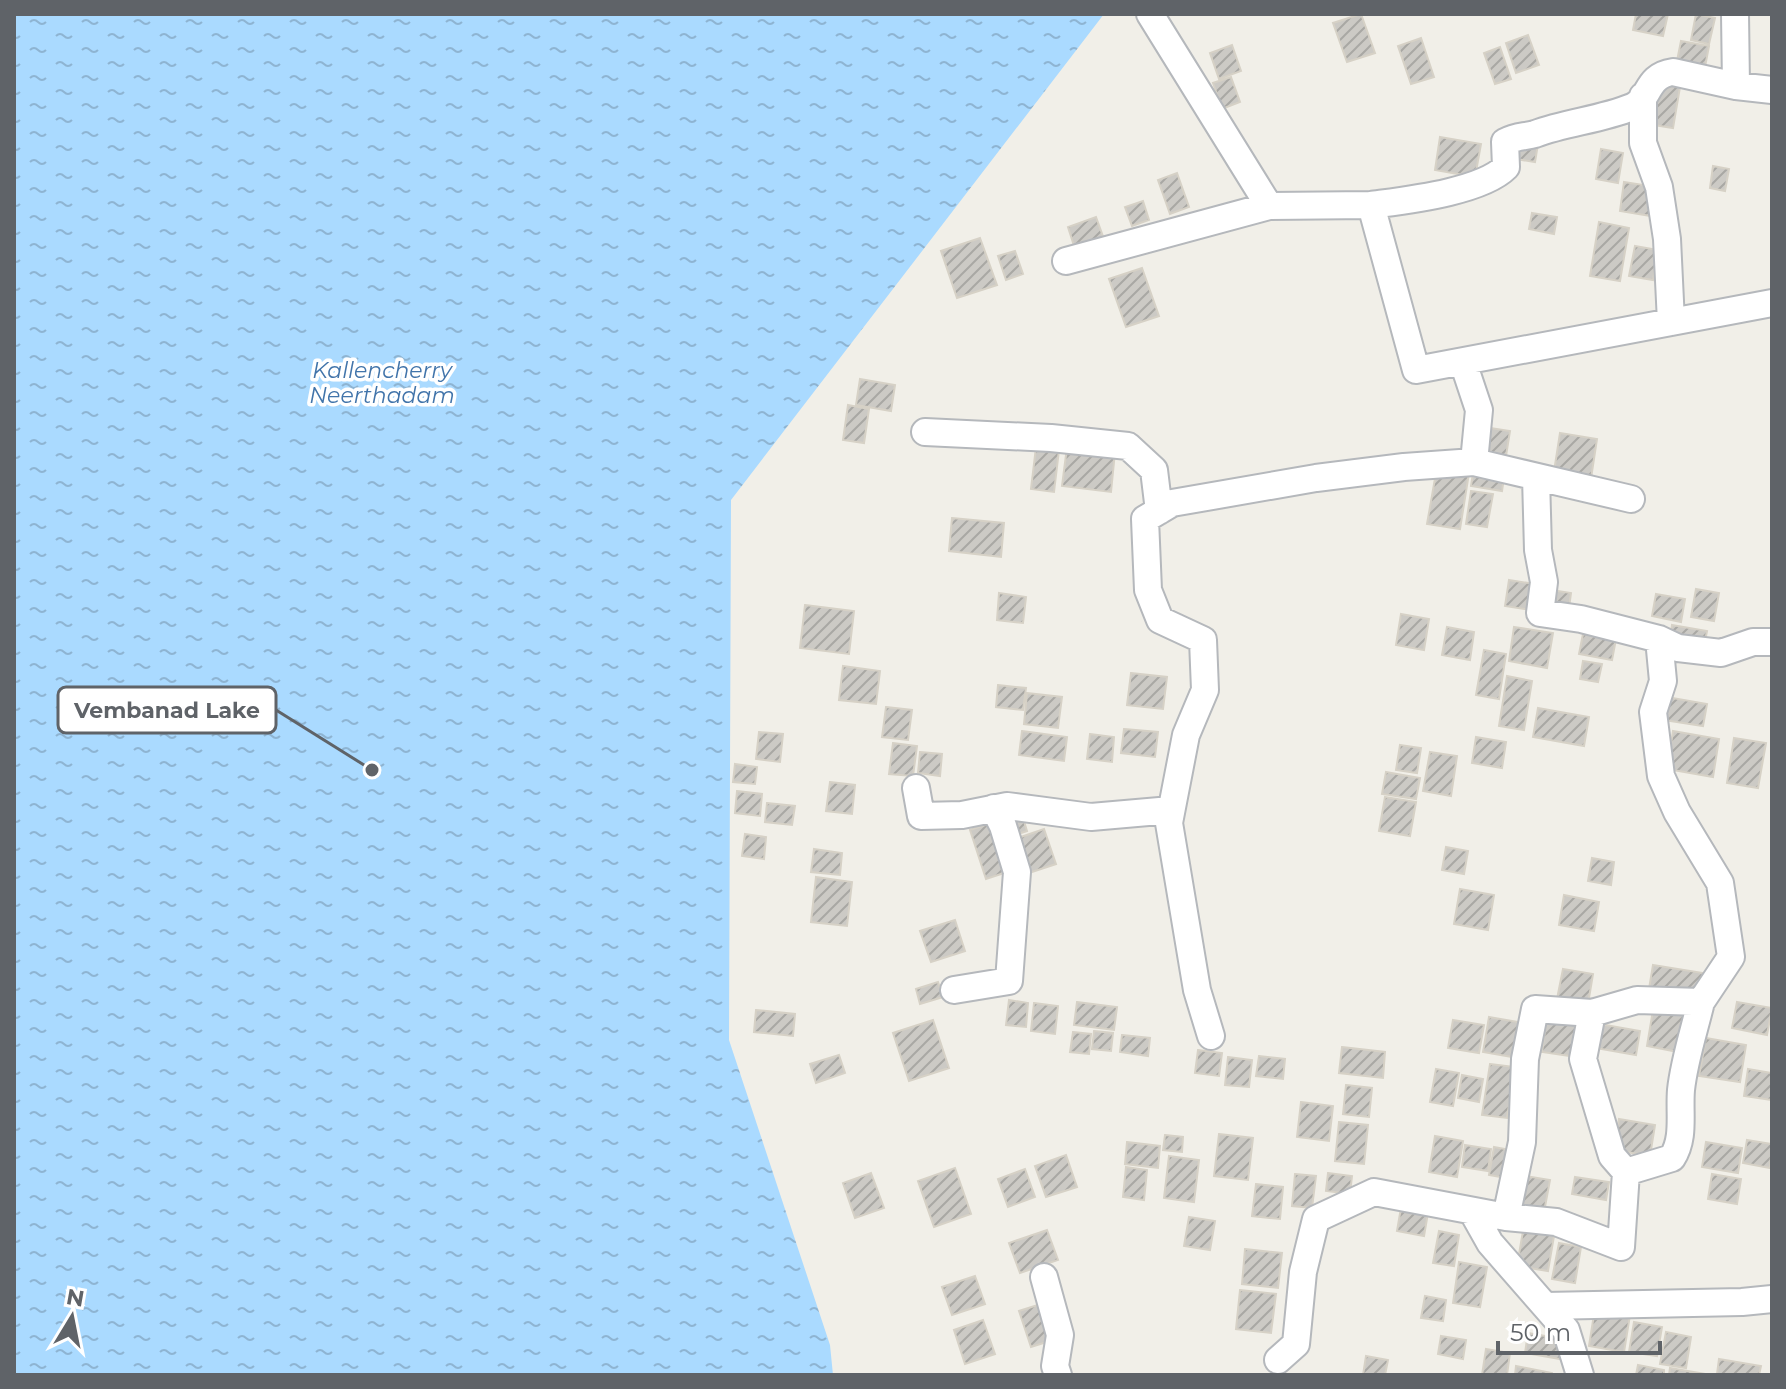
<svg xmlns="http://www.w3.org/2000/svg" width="1786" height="1389" viewBox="0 0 1786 1389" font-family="Montserrat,sans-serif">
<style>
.water{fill:url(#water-ripples)}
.building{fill:url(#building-hatch);stroke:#d6d1c6;stroke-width:2}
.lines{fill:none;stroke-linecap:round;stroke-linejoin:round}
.minor-casing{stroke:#b5b8bc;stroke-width:30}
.minor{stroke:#fff;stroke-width:26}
.labels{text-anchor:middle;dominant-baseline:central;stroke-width:7;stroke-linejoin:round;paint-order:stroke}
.water-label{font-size:22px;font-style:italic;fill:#4174aa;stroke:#fff}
.leader{fill:none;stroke:#5f6368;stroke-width:3}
.callout-dot{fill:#5f6368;stroke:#fff;stroke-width:3}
.callout{fill:#fff;stroke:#5f6368;stroke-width:3}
.callout-label{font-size:22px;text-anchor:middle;font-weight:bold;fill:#5f6368}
</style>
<defs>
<pattern id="water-ripples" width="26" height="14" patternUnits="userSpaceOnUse" patternTransform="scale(2)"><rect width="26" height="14" fill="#aadaff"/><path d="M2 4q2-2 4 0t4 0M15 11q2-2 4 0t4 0" fill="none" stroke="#8eb4d2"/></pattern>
<pattern id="building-hatch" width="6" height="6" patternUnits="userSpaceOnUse" patternTransform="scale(2)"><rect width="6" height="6" fill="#cccac5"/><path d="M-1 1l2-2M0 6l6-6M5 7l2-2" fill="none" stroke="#a9a8a4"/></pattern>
</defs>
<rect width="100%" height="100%" fill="#f1efe8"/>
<path class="water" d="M14 14H1104L731 500 729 1040 830 1345 833 1375H14Z"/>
<path class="building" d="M1361 14 1375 53 1347 62 1333 23Z
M1636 14H1668L1663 36 1633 30Z
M1696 14 1715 18 1709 44 1691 40Z
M1528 35 1539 65 1516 73 1506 43Z
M1421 38 1434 77 1411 84 1398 46Z
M1681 41 1709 46 1704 72 1676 66Z
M1232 45 1241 71 1219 79 1210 53Z
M1500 47 1511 79 1495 84 1484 53Z
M1231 77 1240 102 1222 109 1213 83Z
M1654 83 1680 87 1673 128 1647 124Z
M1440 137 1481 144 1475 177 1435 170Z
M1511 139 1538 144 1535 162 1509 158Z
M1601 149 1623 153 1618 183 1596 179Z
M1713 166 1729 169 1725 191 1710 188Z
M1177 173 1189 207 1170 214 1158 180Z
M1624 182 1656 187 1651 216 1620 211Z
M1143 201 1149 220 1132 226 1125 207Z
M1532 213 1557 217 1554 234 1529 229Z
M1096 217 1105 242 1076 252 1068 227Z
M1599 222 1629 228 1620 281 1590 276Z
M980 238 997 285 957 298 941 251Z
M1635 246 1658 250 1653 280 1629 276Z
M1015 251 1023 274 1006 280 998 256Z
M1142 268 1159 316 1126 327 1109 279Z
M860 379 895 385 891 411 856 405Z
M848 405 869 409 864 443 843 440Z
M1484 427 1510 431 1506 456 1480 452Z
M1560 433 1597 439 1590 485 1553 478Z
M1036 447 1059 450 1054 492 1031 489Z
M1067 447 1115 452 1111 492 1062 486Z
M1474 466 1505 471 1502 491 1471 486Z
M1437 467 1469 473 1460 529 1427 524Z
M1471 491 1493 494 1487 527 1466 524Z
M952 518 1004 523 1001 557 949 551Z
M1509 580 1541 585 1537 611 1505 606Z
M1545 589 1571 593 1568 615 1542 611Z
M1696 589 1719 593 1714 621 1691 617Z
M999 593 1026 597 1023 623 997 620Z
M1656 594 1685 599 1681 622 1652 616Z
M805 605 854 611 849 654 800 648Z
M1401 614 1429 619 1424 650 1396 645Z
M1672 625 1707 631 1704 647 1670 641Z
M1447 627 1474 632 1470 660 1442 655Z
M1514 627 1553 633 1547 668 1509 661Z
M1583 634 1616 639 1612 660 1579 654Z
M1484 650 1506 654 1499 699 1476 695Z
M1583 661 1602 664 1598 682 1580 679Z
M843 666 880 671 876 704 839 700Z
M1131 673 1167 677 1163 709 1127 705Z
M1507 676 1532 681 1524 730 1499 726Z
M998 685 1026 688 1023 710 996 707Z
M1027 693 1062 697 1058 728 1024 724Z
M1661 696 1707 704 1703 726 1657 719Z
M886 707 912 710 908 740 882 737Z
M1538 708 1589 717 1584 746 1533 737Z
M1124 729 1158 732 1155 757 1121 753Z
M1022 731 1067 737 1064 761 1019 755Z
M1673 731 1719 739 1713 777 1667 769Z
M759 732 783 734 780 762 756 759Z
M1090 734 1114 737 1112 762 1087 759Z
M1476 737 1506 742 1502 768 1472 763Z
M1734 738 1766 743 1758 788 1727 783Z
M893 743 917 746 913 776 889 774Z
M1400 745 1421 748 1417 773 1396 770Z
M920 752 942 754 940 776 918 773Z
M1430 752 1457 756 1451 796 1423 791Z
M735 764 757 767 755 784 733 782Z
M1386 772 1420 778 1416 799 1382 794Z
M830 782 855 785 852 814 826 811Z
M737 791 762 794 760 816 735 813Z
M1385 797 1416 802 1410 836 1379 831Z
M767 803 795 806 792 825 765 822Z
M1020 808 1027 831 1009 837 1002 814Z
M997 821 1013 870 986 879 970 830Z
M1044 829 1056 864 1029 873 1018 838Z
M745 834 766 837 764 859 742 856Z
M1446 847 1468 851 1464 874 1442 870Z
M814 849 842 853 840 875 811 872Z
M1592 858 1614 862 1611 885 1588 881Z
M816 877 852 882 847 926 811 922Z
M1460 889 1494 895 1488 930 1454 924Z
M1564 895 1599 902 1594 931 1559 925Z
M955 920 965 951 931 962 920 931Z
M1653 965 1703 973 1699 997 1649 989Z
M1563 969 1593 974 1588 1004 1557 999Z
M938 982 943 997 920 1004 916 989Z
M1009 1000 1028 1003 1026 1027 1006 1025Z
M1077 1002 1117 1007 1114 1030 1074 1025Z
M1737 1002 1772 1008 1767 1035 1732 1028Z
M1034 1003 1058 1006 1055 1034 1031 1031Z
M1654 1004 1686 1009 1678 1052 1647 1046Z
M756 1010 795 1014 793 1036 754 1032Z
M1489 1017 1524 1023 1518 1058 1483 1052Z
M1547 1017 1582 1023 1577 1057 1542 1052Z
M933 1020 949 1068 909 1081 893 1033Z
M1453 1020 1484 1025 1479 1053 1448 1048Z
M1594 1023 1640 1031 1636 1055 1590 1047Z
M1094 1031 1113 1033 1111 1051 1092 1049Z
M1073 1032 1091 1034 1089 1054 1070 1052Z
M1122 1035 1150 1038 1148 1056 1120 1052Z
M1706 1038 1746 1045 1740 1082 1699 1076Z
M1342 1047 1385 1052 1383 1078 1339 1073Z
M1198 1050 1222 1053 1219 1076 1195 1073Z
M839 1055 845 1073 816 1083 810 1064Z
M1259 1056 1285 1059 1283 1079 1256 1076Z
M1228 1057 1252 1060 1249 1087 1225 1085Z
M1490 1064 1515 1067 1507 1118 1482 1115Z
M1436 1069 1459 1073 1453 1106 1430 1102Z
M1748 1069 1772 1073V1100L1744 1096Z
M1462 1075 1483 1079 1479 1102 1458 1098Z
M1346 1085 1372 1088 1369 1117 1343 1114Z
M1301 1102 1333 1106 1329 1141 1297 1137Z
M1619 1119 1655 1125 1650 1156 1614 1150Z
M1339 1122 1368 1125 1364 1164 1335 1161Z
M1219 1134 1253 1138 1248 1180 1214 1176Z
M1165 1135 1183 1137 1182 1152 1163 1150Z
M1435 1136 1463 1141 1457 1177 1429 1172Z
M1747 1140 1772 1144 1770 1168 1743 1163Z
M1127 1142 1160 1146 1158 1168 1125 1164Z
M1706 1142 1742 1148 1738 1173 1702 1167Z
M1465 1145 1491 1149 1488 1171 1462 1167Z
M1494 1147 1516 1151 1512 1179 1489 1175Z
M1066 1155 1077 1187 1046 1197 1035 1166Z
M1169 1156 1199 1160 1194 1202 1164 1198Z
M1126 1167 1147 1170 1144 1200 1123 1197Z
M955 1168 971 1214 934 1227 918 1181Z
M1025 1169 1035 1197 1008 1207 998 1179Z
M871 1173 884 1208 855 1218 843 1183Z
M1328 1173 1352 1176 1350 1194 1326 1191Z
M1295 1174 1316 1176 1312 1208 1292 1206Z
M1712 1174 1741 1179 1737 1204 1708 1199Z
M1519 1175 1550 1180 1544 1212 1514 1207Z
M1575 1177 1609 1182 1606 1200 1572 1194Z
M1256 1184 1283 1187 1280 1219 1252 1216Z
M1402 1202 1429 1207 1424 1236 1397 1231Z
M1189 1217 1215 1221 1210 1250 1184 1246Z
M1047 1230 1058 1260 1020 1273 1009 1243Z
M1439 1231 1459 1235 1454 1266 1433 1263Z
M1523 1231 1554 1236 1548 1271 1517 1266Z
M1559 1243 1581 1247 1575 1283 1552 1279Z
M1245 1249 1282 1253 1278 1288 1242 1284Z
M1459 1262 1487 1267 1480 1307 1453 1303Z
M975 1276 985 1304 952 1315 942 1287Z
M1240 1290 1276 1294 1271 1333 1236 1329Z
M1425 1296 1446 1300 1443 1321 1421 1318Z
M1044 1303 1056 1339 1031 1347 1019 1311Z
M1595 1308 1630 1315 1624 1352 1589 1346Z
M983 1320 995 1354 965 1364 954 1330Z
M1634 1322 1662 1327 1657 1356 1629 1352Z
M1666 1332 1691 1337 1686 1368 1660 1364Z
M1528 1333 1563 1339 1560 1359 1525 1353Z
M1441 1336 1466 1340 1463 1359 1438 1354Z
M1486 1349 1510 1353 1507 1375H1482Z
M1366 1356 1388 1360 1385 1375H1363Z
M1719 1359 1761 1366 1759 1375 1717 1374Z
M1638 1365 1664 1370V1375H1636Z
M1516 1366 1552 1373V1375H1515Z
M1670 1368 1705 1374 1704 1375H1669Z"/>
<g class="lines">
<defs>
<path id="minor" d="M1150 14 1269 206 1371 205 1416 370 1772 303
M1735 14 1736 86
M1643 96V143L1659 187 1667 239 1671 322
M1371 205C1407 200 1481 192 1506 167L1505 142C1516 136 1524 137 1535 134 1567 122 1600 120 1632 107 1651 99 1645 76 1673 72L1736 86 1772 90
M1066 261 1269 206
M925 432 1051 438 1128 446 1154 470 1159 511
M1474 462 1631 499
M1536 477 1538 550 1544 582 1540 613 1581 619 1659 639 1678 648 1721 653 1753 642H1772
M916 788 921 816 962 815 1007 806 1091 817 1171 810
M954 990 1009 981 1017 872 1003 826 994 808
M1211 1036 1197 990 1169 823 1186 735 1205 690 1203 640 1160 620 1148 590 1145 519 1172 503 1316 478 1404 467 1474 462 1479 410 1463 362
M1626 1172 1672 1158C1685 1138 1679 1114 1681 1090 1684 1061 1694 1031 1701 1002
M1472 1211 1490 1243 1566 1330 1580 1375
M1506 1217 1522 1142 1525 1059 1535 1009 1592 1013
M1044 1277 1060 1335 1055 1366 1058 1375
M1545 1306 1742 1302 1772 1299
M1278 1360 1296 1344 1303 1272 1316 1219 1374 1192 1506 1217 1556 1222 1621 1247 1626 1172 1612 1156 1583 1059 1592 1013 1637 1000 1701 1002 1731 957 1720 883 1677 812 1661 776 1653 712 1663 681 1659 639"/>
</defs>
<use href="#minor" class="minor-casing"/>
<use href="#minor" class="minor"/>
</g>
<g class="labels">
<g class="water-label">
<text x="382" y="370">Kallencherry<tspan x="382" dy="25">Neerthadam</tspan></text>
</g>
</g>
<path class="leader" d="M372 770L276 710"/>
<circle class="callout-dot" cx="372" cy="770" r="8"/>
<rect class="callout" x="58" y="687" width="218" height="46" rx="8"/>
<g class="callout-label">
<text x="167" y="718">Vembanad Lake</text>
</g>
<rect width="1786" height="1389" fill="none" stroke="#5f6368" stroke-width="32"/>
<g transform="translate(72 1317) rotate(10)" stroke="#ffffff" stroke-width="6" paint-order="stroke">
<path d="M0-6L14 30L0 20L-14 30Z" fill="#5f6368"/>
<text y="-12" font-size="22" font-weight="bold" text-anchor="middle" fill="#5f6368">N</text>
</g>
<path d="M1498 1341v12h162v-12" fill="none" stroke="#5f6368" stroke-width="4"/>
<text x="1510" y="1341" font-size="24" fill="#5f6368" stroke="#ffffff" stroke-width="6" paint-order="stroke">50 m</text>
</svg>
